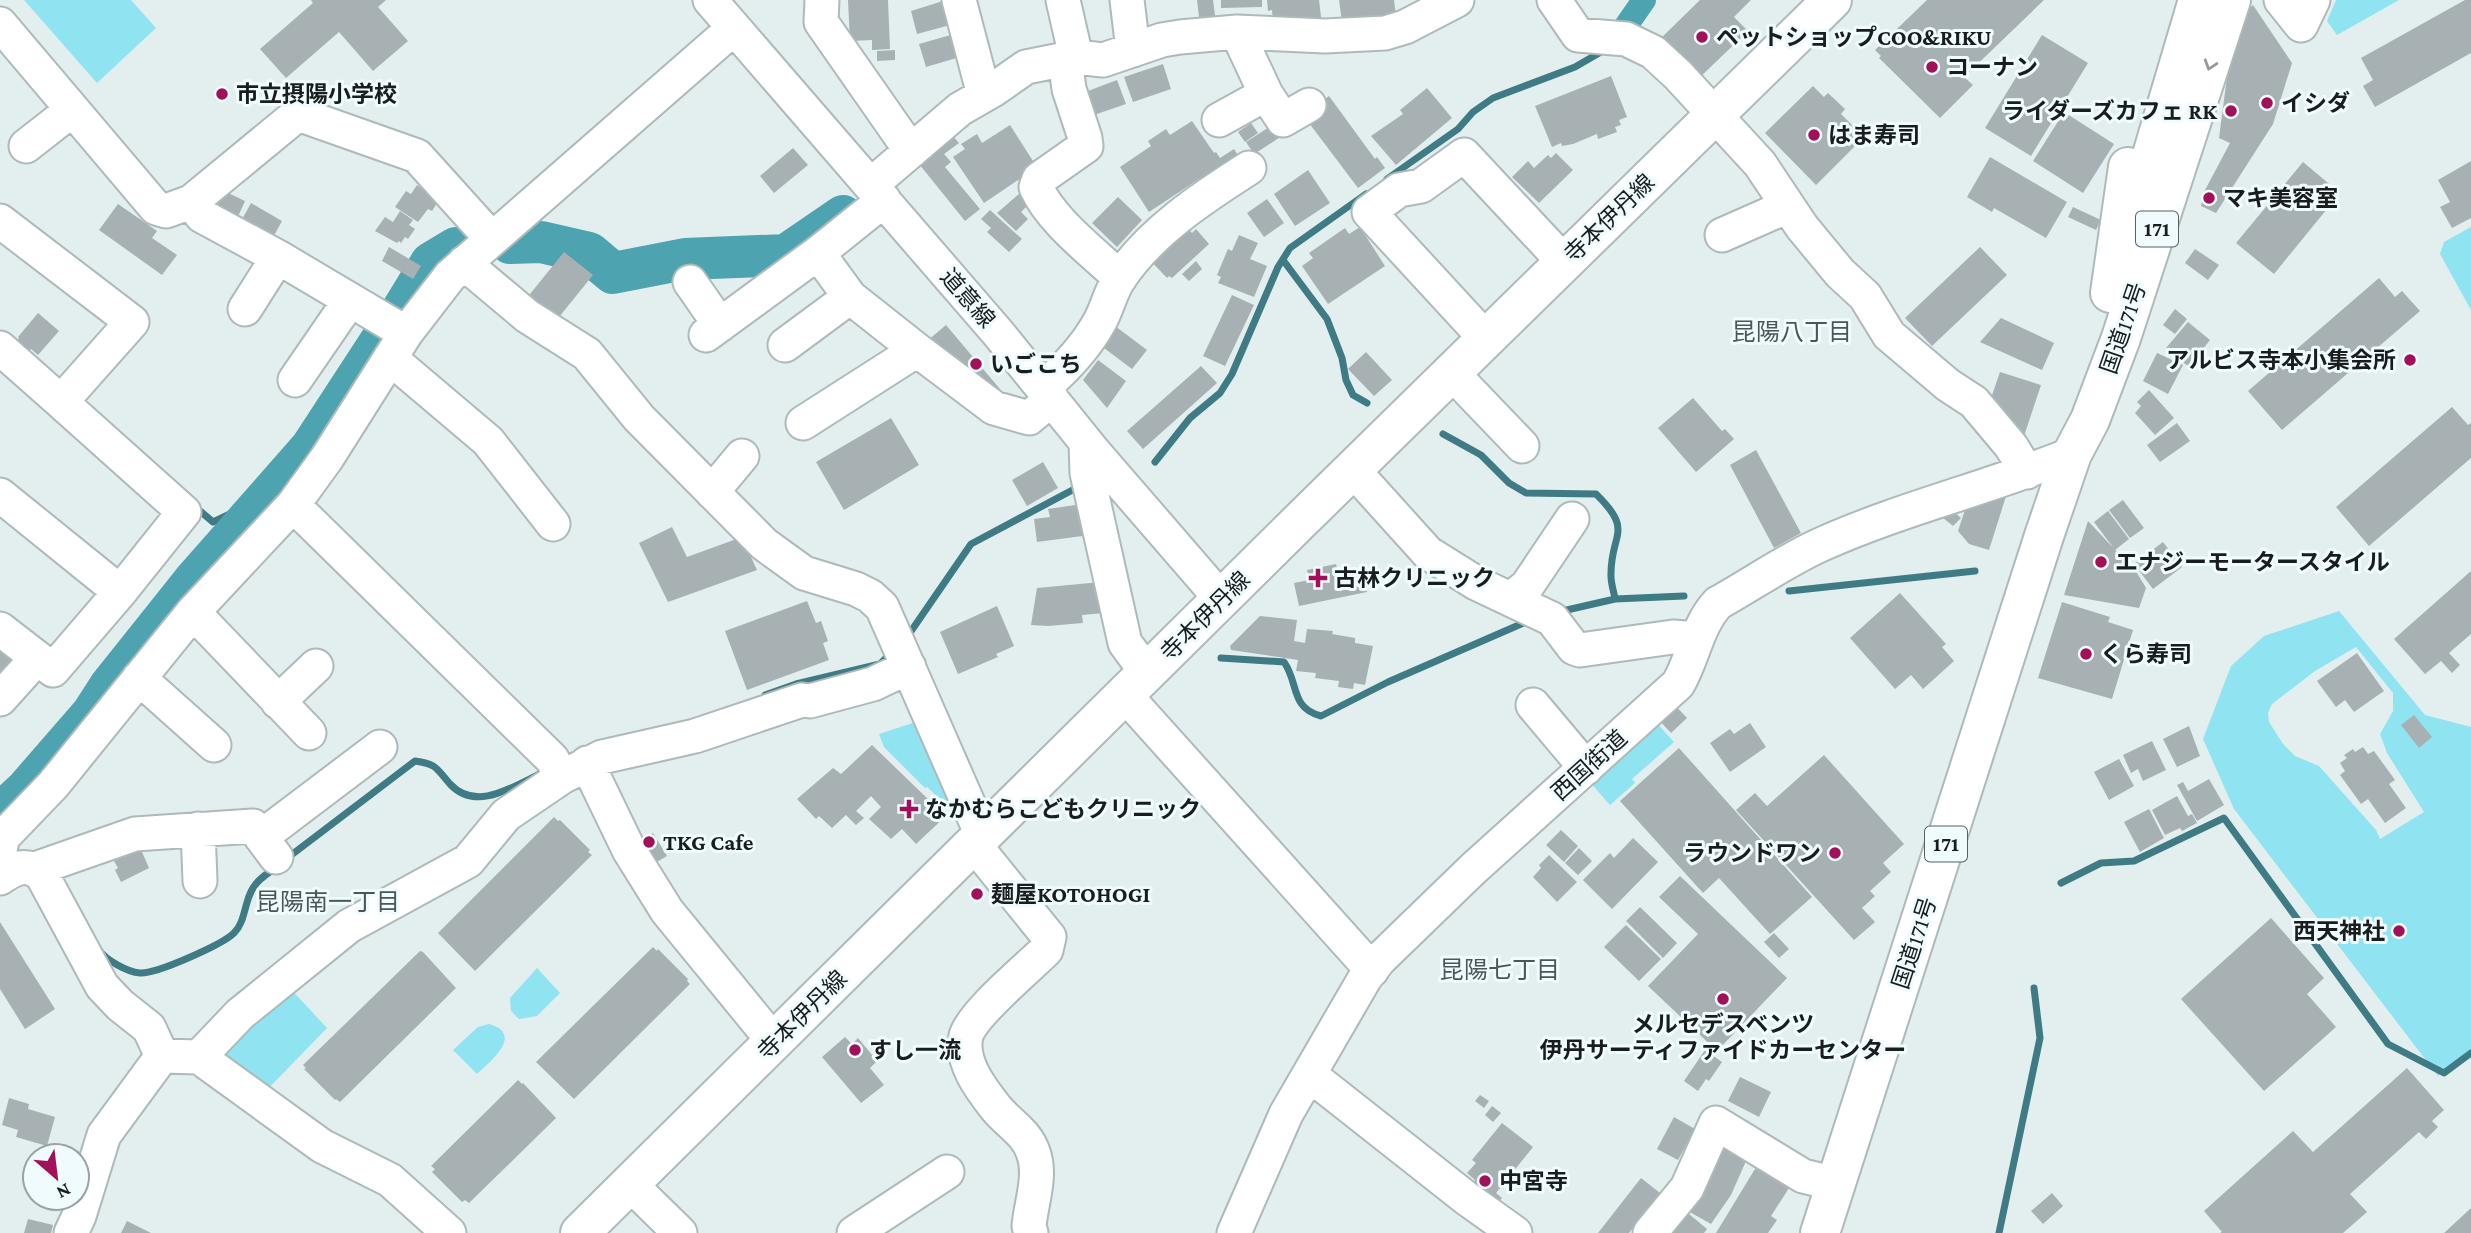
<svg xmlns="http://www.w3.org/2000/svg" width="2471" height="1233" viewBox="0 0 2471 1233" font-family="'Crimson Pro','Noto Sans JP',serif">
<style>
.green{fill:#90e3f1;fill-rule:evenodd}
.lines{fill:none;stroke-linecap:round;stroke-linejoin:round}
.stream{stroke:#3e7b84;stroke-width:7}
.canal{stroke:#4ea3b0;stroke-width:24}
.river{stroke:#4ea3b0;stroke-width:42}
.building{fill:#a7b1b3}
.minor-casing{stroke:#aeb9ba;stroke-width:37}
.major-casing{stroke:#aeb9ba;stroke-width:42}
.highway-casing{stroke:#aeb9ba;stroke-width:42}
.minor{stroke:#fff;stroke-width:33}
.major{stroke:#fff;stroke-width:38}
.highway{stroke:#fff;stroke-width:38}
.oneway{stroke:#989999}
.poi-dot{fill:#a11058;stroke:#f0fbfd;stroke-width:2.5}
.labels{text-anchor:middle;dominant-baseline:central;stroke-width:6;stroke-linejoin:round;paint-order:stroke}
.shield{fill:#f0fbfd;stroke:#5a6060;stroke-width:2}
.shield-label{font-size:21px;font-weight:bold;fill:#191d1d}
.poi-label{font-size:23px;font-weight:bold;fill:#191d1d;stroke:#f0fbfd;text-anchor:start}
.street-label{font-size:23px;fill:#191d1d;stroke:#f0fbfd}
.neighbourhood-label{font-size:24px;fill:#4c5557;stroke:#f0fbfd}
</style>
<rect width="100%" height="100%" fill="#e3eeef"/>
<path class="green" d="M24 0H131L156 28 97 83Z
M2336 0H2399L2337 35 2327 21Z
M2471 227V310L2440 254 2444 242Z
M2339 611 2425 715 2471 727V1052L2438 1076 2234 809 2203 739 2231 666 2264 636ZM2356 647 2393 693V711L2380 734 2387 753 2424 812 2380 839 2376 830 2319 766 2295 756 2283 744 2269 722 2268 713 2272 704 2315 671Z
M922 720 956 803 950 808 927 787 925 788 884 747 879 734Z
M1655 721 1674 742 1632 779 1635 783 1610 805 1588 780Z
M537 968 560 993 537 1016 519 1019 511 1011 510 998Z
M287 985 327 1028 262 1095 217 1057Z
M489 1024C525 1034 490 1062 477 1074L453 1050 478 1027Z"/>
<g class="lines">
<path class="stream" d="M1387 179 1458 129 1473 112 1493 98 1575 67 1606 49
M1283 260 1327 319 1342 358 1346 380 1353 395 1367 403
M1443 434 1481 455 1509 483 1526 493 1596 494C1635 532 1610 533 1611 576 1611 584 1614 592 1615 599L1684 596
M1155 462 1190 418 1220 393 1232 374 1278 267 1290 248 1366 194
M193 505 213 522 253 503 266 501
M1789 591 1975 571
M1558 612 1615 599
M905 640 971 544 1080 486
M1221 658 1284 662C1299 683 1290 708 1321 716L1388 682 1528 621
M765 695 796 684 880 664 891 653
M286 859 415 761C437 764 436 768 450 784 476 812 512 787 540 774
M2061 883 2101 863 2134 861 2224 818 2388 1044 2444 1073 2471 1053
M99 950C106 960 127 972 140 973 157 974 223 944 234 933 246 921 244 902 253 888 258 879 268 873 277 867
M1999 1233 2040 1038 2034 988"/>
<path class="canal" d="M1626 26 1644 0"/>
<path class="river" d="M510 243 541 242 589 253 613 273 685 259 786 255 843 216
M400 314 431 263 456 248
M0 814 26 790 92 714 110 686 193 582 311 448 388 330"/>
</g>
<path class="building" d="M311 0H386L378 7 408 41 373 71 339 32 286 78 260 49 313 3Z
M848 0H888L890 49 872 50V40L850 41Z
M1197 0H1213L1216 23 1200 25Z
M1221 0H1262V7L1221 8Z
M1267 0H1319L1322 25 1305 27 1304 18 1273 22 1272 10 1268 11Z
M1339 0H1394L1396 16 1342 22Z
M1700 0H1751L1734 17 1748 31 1695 82 1656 43Z
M1927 0H2044L1964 77 1973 85 1940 118 1879 58 1881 56 1875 50Z
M2465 0H2471V53L2375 107 2363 86 2373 80 2361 58Z
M943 1 950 25 917 34 911 11Z
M2253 5 2292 63 2273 124 2216 213 2201 206 2204 192 2230 143 2219 138 2227 77 2245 12Z
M954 34 960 57 926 67 919 44Z
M2042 35 2088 63 2031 156 1985 128Z
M895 50V60L877 61V51Z
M1163 64 1171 89 1133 102 1124 77Z
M1611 76 1627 117 1619 120 1621 125 1615 127 1617 132 1598 139 1597 134 1573 144 1562 146 1561 143 1552 147 1535 106Z
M1117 80 1126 104 1088 117 1080 94Z
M1813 86 1824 97 1828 93 1845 109 1841 114 1864 137 1816 185 1765 133Z
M1427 88 1452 118 1396 165 1371 136 1403 114 1400 110Z
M1329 96 1375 159 1377 157 1385 168 1358 188 1303 115Z
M2064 112 2114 144 2083 193 2033 161Z
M1192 121 1214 153 1216 152 1220 158 1234 149 1244 165 1206 190 1199 179 1149 212 1120 167 1151 146 1148 141 1166 129 1170 135Z
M1277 122 1285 134 1254 154 1246 142Z
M1251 123 1258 133 1245 142 1238 132Z
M1010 125 1033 161 1036 159 1043 169 1024 176 984 203 953 157 965 149 961 144 977 134 982 143Z
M952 135 959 143 944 154 951 162 945 167 980 209 965 221 915 159Z
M793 148 808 165 774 193 760 176Z
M1556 153 1573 170 1539 203 1512 177 1528 161 1534 168 1548 155 1551 158Z
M1990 157 2067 202 2046 238 1994 208 1992 212 1967 197Z
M2471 161V218L2452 228 2440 207 2450 202 2438 180Z
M2303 162 2340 193 2274 274 2236 243Z
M1308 170 1330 203 1295 226 1274 194Z
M417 185 439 200 432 211 428 209 418 222 395 207 406 191 411 194Z
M222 190 245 201 236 221 212 209Z
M1021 192 1032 201 1021 212 1028 219 1016 231 997 213Z
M1118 197 1142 220 1117 247 1092 223Z
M1267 199 1284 223 1264 237 1247 213Z
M251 203 282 221 271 241 240 223Z
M118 204 157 231 152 238 177 255 162 275 99 230Z
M2073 207 2101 220 2096 230 2068 217Z
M990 210 1022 239 1009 252 987 232 991 228 981 219Z
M400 211 413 220 409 225 415 229 408 239 405 237 401 243 399 241 397 243 375 231 385 217 393 222Z
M1184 224 1192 233 1196 229 1209 244 1172 278 1169 276 1167 278 1148 258Z
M1360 227 1385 266 1328 304 1302 266 1313 258 1309 253 1345 228 1349 234Z
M1239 235 1258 243 1250 259 1267 266 1254 297 1218 283 1221 277 1217 275 1228 249 1232 251Z
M389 247 421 266 413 279 382 261Z
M1980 247 2007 275 1932 346 1905 318Z
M2195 249 2219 265 2208 280 2185 263Z
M564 252 593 275 555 322 526 299Z
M1196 261 1202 269 1189 281 1182 274Z
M2379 278 2395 297 2402 291 2420 311 2282 430 2248 391Z
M1232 295 1254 305 1225 366 1203 356Z
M2175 309 2187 319 2175 334 2163 325Z
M38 313 59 331 38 355 31 349 29 352 17 341 19 338 18 337Z
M2001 318 2054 343 2042 370 1980 342Z
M2188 322 2210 340 2189 367 2166 348Z
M1111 323 1147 350 1132 369 1096 342Z
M946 325 1005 395 951 368 927 341Z
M1366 352 1392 380 1374 396 1348 369Z
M2157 353 2183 365 2168 394 2143 381Z
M1098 360 1126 381 1107 408 1083 380Z
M1201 366 1217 383 1143 449 1127 431Z
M2000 372 2041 385 2022 442 1989 404Z
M2149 390 2174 418 2155 435 2135 413 2141 406 2137 402Z
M1693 398 1722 431 1725 429 1734 439 1696 472 1658 428Z
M2452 407 2468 425 2471 423V458L2369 546 2336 507Z
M891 418 919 465 844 510 816 462Z
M2177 423 2190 441 2160 462 2147 445Z
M1756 450 1801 533 1774 548 1730 465Z
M1043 462 1058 488 1027 506 1012 480Z
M2008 490 1989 550 1969 544 1958 531 1969 498Z
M2123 500 2144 528 2130 538 2109 510Z
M1082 504 1090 535 1037 542 1034 519 1050 517 1048 509Z
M1949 507 1961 518 1953 526 1937 513Z
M2108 511 2129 539 2115 550 2094 522Z
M2088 521 2137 573 2146 588 2139 608 2064 595Z
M672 527 687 557 742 537 757 570 668 602 639 543Z
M2163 542 2182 567 2153 589 2134 564Z
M1336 564 1339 578 1363 572 1367 592 1299 606 1294 583 1309 580 1307 570Z
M2471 571V634L2449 653 2460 665 2452 673 2441 661 2425 674 2394 639Z
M1101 582 1104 613 1082 615 1083 623 1048 626 1031 625 1037 588Z
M1900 593 1946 644 1942 647 1954 661 1923 689 1911 675 1895 689 1850 638Z
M807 601 816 623 821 621 828 641 823 643 829 660 747 690 725 631Z
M2062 602 2110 617 2108 622 2133 630 2112 699 2038 678Z
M997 606 1014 646 996 654 998 657 958 674 940 632Z
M1260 616 1297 620 1294 641 1305 643 1307 629 1333 631 1332 634 1355 638V643L1373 646 1365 685 1354 683 1353 689 1338 687 1339 681 1315 678 1316 673 1296 671 1298 660 1231 650 1230 646Z
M3 647 24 665 0 693V651Z
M2357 653 2384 691 2354 712 2345 700 2336 707 2317 681Z
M1673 703 1687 718 1671 733 1657 718Z
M2414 715 2432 737 2419 748 2401 725Z
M1750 723 1766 747 1730 772 1710 743 1730 729 1734 734Z
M2189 726 2200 756 2177 767 2163 739Z
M2152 741 2166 770 2143 781 2138 769 2131 773 2123 755Z
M872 745 930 801 933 799 947 815 916 844 902 829 891 839 869 819 881 807 871 796 856 811 864 818 856 825 846 815 832 828 819 816 816 819 797 799 833 768 841 774Z
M2363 747 2368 754 2374 751 2395 780 2389 784 2406 808 2385 823 2368 799 2361 804 2340 775 2345 771 2340 763 2347 758 2344 755 2353 749 2355 752Z
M1679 748 1812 897 1770 934 1719 878 1703 893 1620 801Z
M1824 755 1904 844 1883 863 1891 872 1870 891 1875 896 1862 908 1875 922 1854 940 1736 810 1755 793 1767 806Z
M2119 759 2134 786 2109 800 2094 772Z
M2209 779 2224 805 2197 821 2177 785 2183 782 2188 791Z
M2177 796 2188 816 2192 814 2197 823 2182 831 2180 828 2165 835 2152 810Z
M2149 809 2164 838 2140 852 2124 822Z
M554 817 558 821 560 820 590 850 588 852 592 855 475 971 438 933Z
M1561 830 1578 846 1564 862 1546 845Z
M653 833 667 856 655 863 640 840Z
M1633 838 1658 862 1612 909 1583 880 1610 853 1614 858Z
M139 845 149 868 121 882 115 870 118 868 114 861 119 858 118 855Z
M1579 848 1592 861 1578 875 1565 863Z
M1549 855 1577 882 1557 902 1533 877 1541 868 1539 865Z
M1680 876 1787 978 1717 1051 1648 986 1698 934 1659 897Z
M1640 907 1677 943 1663 958 1626 921Z
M2271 918 2324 978 2307 994 2336 1027 2264 1091 2181 999Z
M0 922 55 1009 25 1029 0 989Z
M1626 925 1661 959 1639 981 1604 947Z
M1774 933 1789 949 1779 958 1764 942Z
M653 947 657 951 658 949 688 979 687 981 690 984 574 1099 536 1062Z
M420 951 423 952 456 988 340 1102 336 1099 335 1100 304 1069 306 1068 303 1065Z
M845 1037 852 1044 858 1038 877 1061 870 1068 884 1085 861 1103 822 1057Z
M1705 1050 1722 1062 1709 1081 1706 1079 1698 1091 1684 1081Z
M2407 1068 2444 1110 2432 1121 2438 1127 2426 1139 2419 1132 2350 1194 2367 1212 2343 1233H2220L2222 1232 2204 1211 2293 1131 2313 1152Z
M1740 1077 1771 1092 1759 1117 1728 1101Z
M518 1080 522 1084 523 1083 556 1118 469 1203 465 1200 462 1202 432 1172 435 1169 431 1166Z
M1480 1095 1489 1101 1484 1108 1475 1101Z
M9 1098 29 1104 28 1109 55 1117 47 1146 16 1137 18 1130 2 1125Z
M1492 1106 1501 1113 1493 1122 1485 1115Z
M1674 1117 1695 1129 1678 1160 1657 1149Z
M1502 1123 1533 1147 1496 1193 1502 1198 1492 1210 1467 1190 1475 1180 1467 1173 1476 1163 1472 1160Z
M1727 1139 1750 1152 1731 1195 1711 1224 1688 1211Z
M1758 1164 1791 1185 1771 1216 1777 1220 1768 1233H1716Z
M1641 1178 1660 1193 1629 1233H1598Z
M2052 1193 2063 1206 2043 1224 2031 1211Z
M2471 1208V1233H2444Z
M1683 1209 1707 1229 1704 1233H1672L1679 1225 1674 1221Z
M28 1219 53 1225 51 1233H24Z
M127 1221 151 1233H121Z"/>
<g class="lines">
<defs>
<path id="minor" d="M710 0 998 333 1094 452 1222 600
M822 0 821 22 911 151
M959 0 984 95
M1063 0 1076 57
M1127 0 1133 50
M1554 0 1578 35 1626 39 1653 52 1678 75 1760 164 1802 227 1840 273 1865 296 1889 335 1948 385 1974 402 2011 446 2027 472
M2281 0 2301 25 2313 0
M0 24 156 208 166 211 191 202 298 114 417 156 491 238
M1237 32 1266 94 1283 120 1309 105
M1065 59 1069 89 1085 138 1086 146 1039 179 1036 187C1051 221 1093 252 1120 278
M1219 120 1266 94
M26 146 72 110
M871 185 960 109 993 90 1026 67 1076 57 1103 60 1162 40 1180 37 1237 32 1325 36 1385 33 1405 27 1457 0
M191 202 202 216 278 257 406 333
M0 221 132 322 61 402 0 348
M1722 235 1788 206
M818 253 850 297 917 350 994 408 1029 418 1052 399
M464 263 527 316 587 354 639 418 764 544 804 573 856 589 870 596 882 607 982 835 981 853 1049 937 1046 950C1028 968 972 1014 966 1036 960 1062 981 1089 996 1108 1009 1124 1026 1132 1033 1152 1042 1175 1031 1203 1029 1226L1031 1233
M690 282 720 325
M245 309 278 257
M706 335 818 253 884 200
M1487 340 1369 212 1399 190 1421 186 1464 155 1564 262
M785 345 850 297
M390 358 488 441 553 524
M1453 374 1522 446
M295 380 350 300
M1043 388C1065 369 1085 348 1099 323 1107 309 1110 293 1119 279 1150 232 1202 198 1249 168
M803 423 917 350
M1086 443 1087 473 1125 643 1147 673
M1353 470 1428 553 1476 583 1552 619 1574 648 1580 650 1673 637 1697 639
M712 492 742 456
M0 495 120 592
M293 505 552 759 562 777
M1512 598 1527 586 1572 519
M193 612 309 733
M0 629 53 670 120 592 184 512 61 402
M139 678 214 745
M1125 695 1372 970
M0 699 36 659
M278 702 316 666
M1533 705 1586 768
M587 763 629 850 667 911 775 1043
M198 829 200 881
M261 837 380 747
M0 850 3 837 53 785 193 612 293 505 327 458 406 333 450 276 734 28
M35 869 135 834 253 826 276 857
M0 878C15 868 26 862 42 875L102 986 120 1005 149 1028 162 1056
M162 1056 199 1057 322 1146 390 1180 449 1233
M199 1057 240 1014 349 926 468 861 506 815 562 777 602 757 695 736 802 700 810 701 873 684 909 667
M1310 1075 1466 1198 1515 1233
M630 1184 680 1233
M71 1233 79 1216 104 1135 162 1056
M854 1233 947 1172
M1234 1233 1286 1114 1365 978 1379 960 1473 869 1678 684C1693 659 1697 625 1718 603 1752 584 1785 561 1820 545 1902 508 1989 488 2072 454
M1650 1233 1687 1188 1716 1123 1803 1176 1836 1184"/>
<path id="major" d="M580 1233 1298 523 1832 0"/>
<path id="highway" d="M2139 199 2198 0
M2110 293 2128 167
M1820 1233 2044 536 2072 454 2090 420 2121 338 2231 0"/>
</defs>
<use href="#minor" class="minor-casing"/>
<use href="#major" class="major-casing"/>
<use href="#highway" class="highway-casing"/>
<use href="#minor" class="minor"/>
<use href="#major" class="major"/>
<use href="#highway" class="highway"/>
</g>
<defs><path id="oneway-chevron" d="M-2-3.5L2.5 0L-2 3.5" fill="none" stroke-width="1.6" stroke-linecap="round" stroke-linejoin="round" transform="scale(1.75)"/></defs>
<use class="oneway" href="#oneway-chevron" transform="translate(2210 65) rotate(108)"/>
<g class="poi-dot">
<circle cx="1702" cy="37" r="7"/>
<circle cx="1932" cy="67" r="7"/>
<circle cx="222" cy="94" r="7"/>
<circle cx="2267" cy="103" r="7"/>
<circle cx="2231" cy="111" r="7"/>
<circle cx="1814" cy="135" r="7"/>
<circle cx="2209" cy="198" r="7"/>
<circle cx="2410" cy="360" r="7"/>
<circle cx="976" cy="364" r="7"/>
<circle cx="2101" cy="562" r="7"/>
<path d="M1314.5 567.5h7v7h7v7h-7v7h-7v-7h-7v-7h7z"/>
<circle cx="2086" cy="654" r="7"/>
<path d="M905.5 798.5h7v7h7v7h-7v7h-7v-7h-7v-7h7z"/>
<circle cx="649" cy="842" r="7"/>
<circle cx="1835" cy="853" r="7"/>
<circle cx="977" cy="894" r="7"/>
<circle cx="2399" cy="931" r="7"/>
<circle cx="1723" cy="999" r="7"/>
<circle cx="855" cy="1050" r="7"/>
<circle cx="1485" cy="1181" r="7"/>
</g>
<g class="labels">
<g class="shield">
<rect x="2136" y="211.5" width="42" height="35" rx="5"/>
<rect x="1925" y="826.5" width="42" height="35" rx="5"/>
</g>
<g class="shield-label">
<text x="2157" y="229">171</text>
<text x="1946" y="844">171</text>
</g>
<g class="poi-label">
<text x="1716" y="37">ペットショップCOO&amp;RIKU</text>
<text x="1946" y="67">コーナン</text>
<text x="236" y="94">市立摂陽小学校</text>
<text x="2281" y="103">イシダ</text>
<text x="2217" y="111" text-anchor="end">ライダーズカフェ RK</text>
<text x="1828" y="135">はま寿司</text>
<text x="2223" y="198">マキ美容室</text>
<text x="2396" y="360" text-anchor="end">アルビス寺本小集会所</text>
<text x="990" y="364">いごこち</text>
<text x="2115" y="562">エナジーモータースタイル</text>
<text x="1334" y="578">古林クリニック</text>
<text x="2100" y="654">くら寿司</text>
<text x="925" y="809">なかむらこどもクリニック</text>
<text x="663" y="842">TKG Cafe</text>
<text x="1821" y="853" text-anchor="end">ラウンドワン</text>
<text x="991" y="894">麺屋KOTOHOGI</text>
<text x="2385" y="931" text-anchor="end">西天神社</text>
<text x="1723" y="1024" text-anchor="middle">メルセデスベンツ<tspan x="1723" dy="26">伊丹サーティファイドカーセンター</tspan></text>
<text x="869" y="1050">すし一流</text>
<text x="1499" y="1181">中宮寺</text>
</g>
<g class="street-label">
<text transform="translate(1609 218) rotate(-44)">寺本伊丹線</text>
<text transform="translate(968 298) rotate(49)">道意線</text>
<text transform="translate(2123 328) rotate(-71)">国道171号</text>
<text transform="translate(1205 616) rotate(-45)">寺本伊丹線</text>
<text transform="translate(1589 765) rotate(-42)">西国街道</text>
<text transform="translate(1914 943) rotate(-72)">国道171号</text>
<text transform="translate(802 1015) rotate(-45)">寺本伊丹線</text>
</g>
<g class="neighbourhood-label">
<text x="1792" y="331">昆陽八丁目</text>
<text x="328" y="901">昆陽南一丁目</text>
<text x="1500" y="969">昆陽七丁目</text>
</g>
</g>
<g transform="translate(56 1177) rotate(152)"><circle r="33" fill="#f0fbfd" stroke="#9aa2a3" stroke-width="2"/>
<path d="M0-5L12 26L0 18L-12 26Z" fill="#a11058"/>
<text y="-10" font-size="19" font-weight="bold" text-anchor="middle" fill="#191d1d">N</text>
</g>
</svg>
